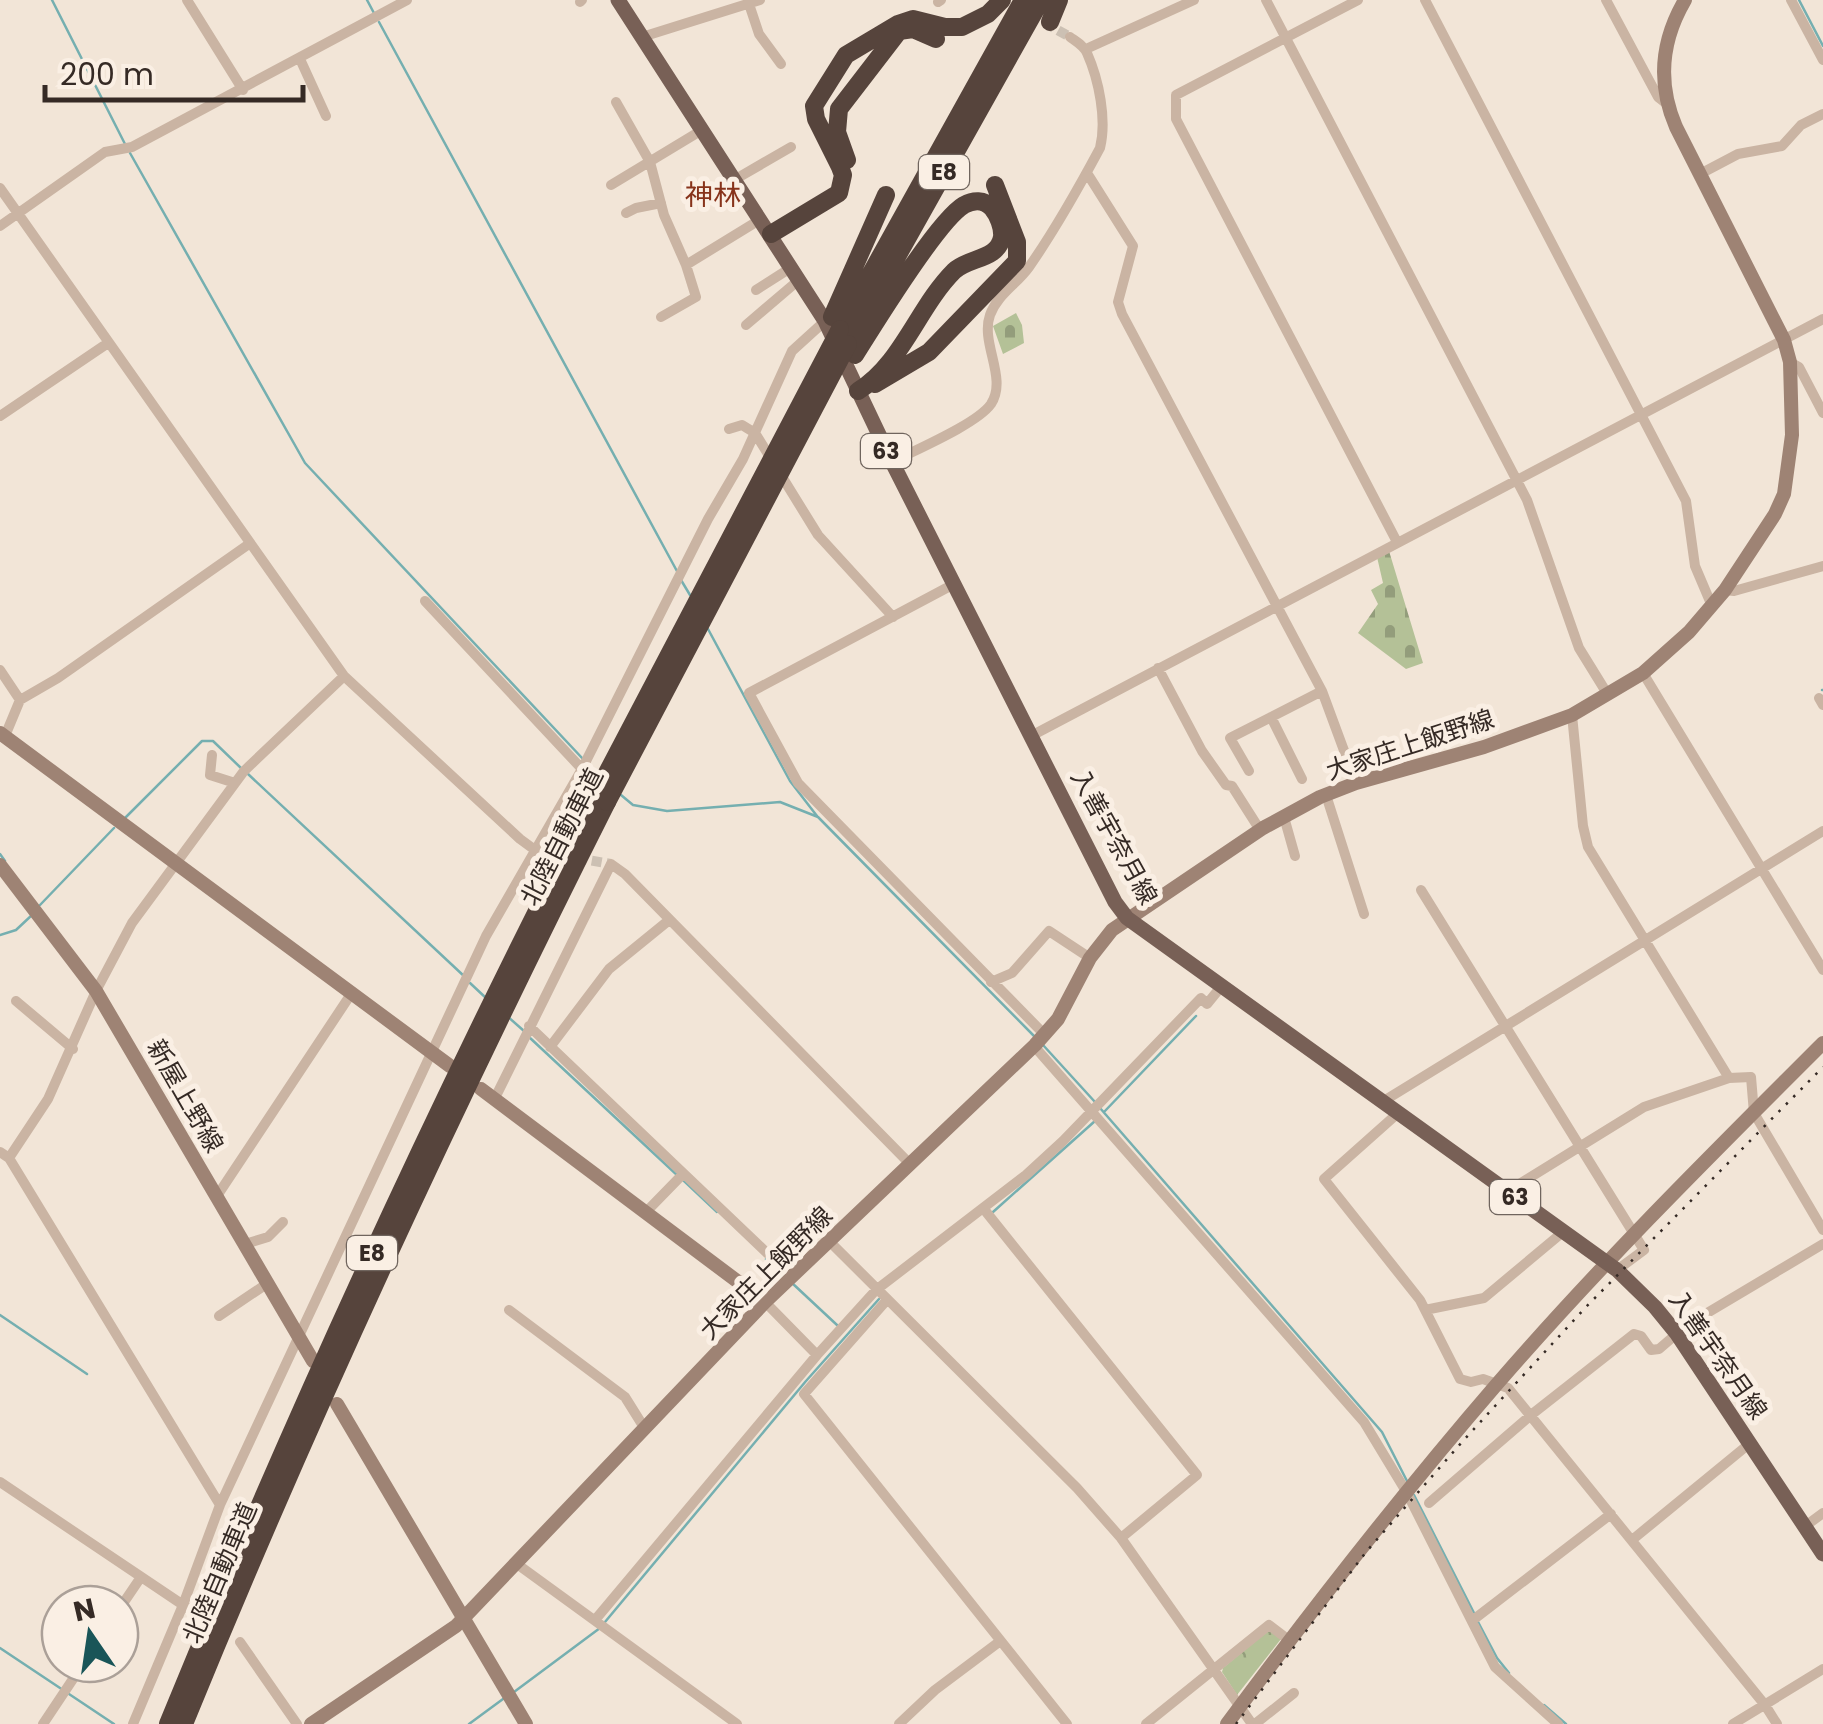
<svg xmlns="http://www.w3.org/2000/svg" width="1823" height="1724" viewBox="0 0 1823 1724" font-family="Poppins,'Noto Sans JP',sans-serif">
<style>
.cemetery{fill:url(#cemetery-stones)}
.park{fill:url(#park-crowns)}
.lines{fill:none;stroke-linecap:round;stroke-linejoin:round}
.stream{stroke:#75afb0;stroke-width:2.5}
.street-tunnel{stroke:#ccc0b3;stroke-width:10;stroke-dasharray:10 5;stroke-linecap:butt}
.street{stroke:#cab4a3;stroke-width:10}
.secondary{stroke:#9e8374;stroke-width:14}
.primary{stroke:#786056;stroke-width:15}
.highway{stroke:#56443c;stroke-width:18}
.rail{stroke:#352a25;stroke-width:2.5;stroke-dasharray:2.5 8;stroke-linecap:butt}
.highway-bridge{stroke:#56443c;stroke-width:18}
.labels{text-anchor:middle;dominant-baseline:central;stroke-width:10;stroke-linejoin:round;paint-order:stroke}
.shield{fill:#faefe4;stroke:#70655e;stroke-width:2.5}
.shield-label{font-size:22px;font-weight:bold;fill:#352a25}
.street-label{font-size:25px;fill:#352a25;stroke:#faefe4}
.neighbourhood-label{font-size:28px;fill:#87331b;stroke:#faefe4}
</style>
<defs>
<pattern id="cemetery-stones" width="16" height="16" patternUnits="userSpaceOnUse" patternTransform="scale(2.5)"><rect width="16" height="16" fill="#b4c197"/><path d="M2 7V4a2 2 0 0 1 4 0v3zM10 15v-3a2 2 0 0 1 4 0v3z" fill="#939d7b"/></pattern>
<pattern id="park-crowns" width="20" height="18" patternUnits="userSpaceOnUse" patternTransform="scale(2.5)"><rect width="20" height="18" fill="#b4c197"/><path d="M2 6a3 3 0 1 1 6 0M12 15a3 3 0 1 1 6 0" fill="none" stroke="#939d7b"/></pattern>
</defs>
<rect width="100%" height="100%" fill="#f2e5d7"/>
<path class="cemetery" d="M1016 313 1022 325 1024 343 1003 354 993 326Z
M1389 551 1423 663 1406 669 1358 633 1378 604 1371 590 1383 583 1377 557Z"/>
<path class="park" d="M1270 1629 1281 1639 1237 1695 1222 1672 1223 1668Z"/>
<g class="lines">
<path class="stream" d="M52 0 126 146
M367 0 375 15
M1799 0 1823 46
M379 22 678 573
M130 153 305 463 583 759
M681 580 690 595
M708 629 790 781 817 816
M1822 690H1823
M248 774 465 977
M621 795 633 805 667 811 780 802 818 817 1034 1036
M124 819 202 741H213L242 769
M0 854 5 861
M40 905 114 828
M0 935 16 930 32 915
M470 983 486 998
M507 1016 524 1031
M529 1037 677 1175
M1043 1045 1095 1102
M1100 1108 1382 1432 1408 1483
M1104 1112 1196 1016
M683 1180 717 1212
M993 1212 1095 1121
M766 1259 786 1277
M792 1283 837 1325
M0 1315 87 1374
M1414 1495 1474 1613
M1477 1620 1497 1658 1509 1673
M605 1622 806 1381 879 1299
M0 1648 63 1690
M514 1692 600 1628
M69 1694 114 1724
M1544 1705 1566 1724
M469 1724 503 1699"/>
<path class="street-tunnel" d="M1045 23 1070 37
M577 858 611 864"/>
<path class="street" d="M187 0 243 90
M1266 0 1527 500 1579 648 1608 695
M1358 0 1176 95V119L1397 542
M1425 0 1686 501 1695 566 1712 606
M1606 0 1658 97 1667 104
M1791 0 1823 60
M580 2 582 0
M938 2 941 0
M749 4 759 34 781 64
M642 37 760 0
M1086 49 1194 0
M300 59 326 116
M616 102 650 162 664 215 686 265 761 219
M1087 173 1133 246 1118 302 1122 314 1322 691 1356 783
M1700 174 1738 154 1782 146 1801 125 1823 114
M734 180 791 147
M611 185 702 130
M0 188 344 676 520 839 535 850 554 854
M626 213 636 208 661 203
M0 226 105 152 132 147 407 0
M756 290 792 267
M661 317 696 297 686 265
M746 325 800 279
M1790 362 1799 367 1823 413
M0 416 108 343
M729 429 742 425 755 433 818 535 893 617
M892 462C915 450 977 424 991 404 1008 378 980 343 990 315 997 295 1017 284 1029 267 1055 230 1078 189 1100 148 1107 120 1099 80 1087 53 1084 46 1077 42 1070 37
M954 584 749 693 798 783 1044 1034
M1725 590 1734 591 1823 566
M425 601 582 769
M1158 668 1202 751 1226 785 1232 786 1260 830
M0 670 20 700
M1643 673 1823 970
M1819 698 1823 705
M1572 715 1583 826 1588 847 1729 1078 1751 1077 1754 1113 1823 1230
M1271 717 1302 779
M5 736 20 700 58 678 249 544
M1031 736 1823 319
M212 755 210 775 235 783
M1249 771 1230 738 1322 691
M1326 795 1364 914
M1284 817 1295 856
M1421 890 1644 1250 1617 1270
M991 982 1012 973 1049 931 1090 958
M16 1001 73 1049
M529 1026 768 1254
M1034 1046 1364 1422 1407 1493 1495 1667 1558 1724
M550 1047 609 969 668 921
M494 1100 611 864 625 874 910 1164
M1382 1102 1823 831
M1397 1114 1324 1179 1420 1300 1460 1379 1471 1382 1483 1379 1508 1388 1765 1705 1777 1724
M0 1152 9 1158 220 1505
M9 1158 48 1099 96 991 132 923 244 771 344 676
M1508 1191 1644 1107 1729 1078
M217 1196 351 994
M983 1208 1197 1475 1121 1538
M646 1212 683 1174
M829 1241 1077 1488 1121 1538 1252 1724
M245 1244 268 1237 283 1222
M886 1301 804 1394 1067 1724
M765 1302 817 1355 876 1290 1026 1175 1063 1141 1201 998 1207 1004 1220 988
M509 1310 625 1397 645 1429
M1425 1310 1484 1298 1563 1232
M219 1316 268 1283
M0 1482 198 1615
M1429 1503 1531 1415 1634 1334 1641 1336 1651 1350 1659 1349 1687 1325 1823 1244
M1804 1527 1823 1513
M1632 1540 1749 1444
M517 1564 737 1724
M120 1608 141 1577
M595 1620 817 1355
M1473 1620 1611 1514
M240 1642 297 1724
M43 1724 83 1664
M133 1724 183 1605 220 1505 486 936 582 769 708 519 743 459 792 351 825 321
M899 1724 935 1690 999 1642
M1146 1724 1269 1625 1290 1641
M1255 1724 1294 1693
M1733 1724 1823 1669"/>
<path class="secondary" d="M0 733 450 1066
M0 865 96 991 313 1361
M481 1089 765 1302
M337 1404 526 1724
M311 1724 456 1626 765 1302 1035 1045 1058 1019 1090 958 1112 930 1263 828 1320 797 1356 783 1484 747 1572 715 1643 673 1689 632 1725 590 1775 514 1784 494 1792 435 1790 362 1784 340 1676 127C1657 83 1661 41 1685 0
M1227 1724C1313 1608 1402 1494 1497 1384 1600 1265 1712 1154 1823 1043"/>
<path class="primary" d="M618 0 825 321 892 462 1115 902 1127 918 1617 1270 1655 1307 1677 1334 1823 1554"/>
<path class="highway" d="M1050 22 1059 0
M847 160 837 132 839 109 899 31 913 29 936 39
M771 234 839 193 843 175 840 167 816 119 814 106 846 55 898 24 913 19 945 27H962L988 14 1002 0
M832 317 886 195
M840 329 1023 0
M848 344 1041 0
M855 355C874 325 937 221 964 205 973 200 984 199 992 208 998 215 1003 228 1002 237 998 260 969 257 954 271 918 307 902 364 858 391
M875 384 929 352 1017 261V242L995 185
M168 1724C297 1407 441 1097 597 792
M184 1724C312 1410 455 1104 607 802"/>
<path class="rail" d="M1236 1724 1366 1552 1462 1442 1586 1307 1823 1067"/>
<path class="highway-bridge" d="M597 792 840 329
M607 802 848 344"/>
</g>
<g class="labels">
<g class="shield">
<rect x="919" y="155" width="50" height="34" rx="8"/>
<rect x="861" y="434" width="50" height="34" rx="8"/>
<rect x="1490" y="1180" width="50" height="34" rx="8"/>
<rect x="347" y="1236" width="50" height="34" rx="8"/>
</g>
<g class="shield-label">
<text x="944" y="172">E8</text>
<text x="886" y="451">63</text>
<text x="1515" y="1197">63</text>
<text x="372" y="1253">E8</text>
</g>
<g class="street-label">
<text transform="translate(1410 745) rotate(-18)">大家庄上飯野線</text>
<text transform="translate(562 837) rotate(-63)">北陸自動車道</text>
<text transform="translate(1114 837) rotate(61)">入善宇奈月線</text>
<text transform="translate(185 1096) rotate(60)">新屋上野線</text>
<text transform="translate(766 1273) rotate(-45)">大家庄上飯野線</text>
<text transform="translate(1718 1355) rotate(55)">入善宇奈月線</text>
<text transform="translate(220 1573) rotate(-67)">北陸自動車道</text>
</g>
<g class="neighbourhood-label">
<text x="713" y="195">神林</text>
</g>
</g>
<g transform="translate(90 1634) rotate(347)"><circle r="48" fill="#faefe4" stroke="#aba098" stroke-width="2.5"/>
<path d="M0-8L18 38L0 25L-18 38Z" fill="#195558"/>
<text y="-15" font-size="28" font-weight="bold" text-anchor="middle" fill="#352a25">N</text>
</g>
<path d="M45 85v15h258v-15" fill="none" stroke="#352a25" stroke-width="5"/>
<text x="60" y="85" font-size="30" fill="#352a25" stroke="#faefe4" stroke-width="8" paint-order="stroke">200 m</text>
</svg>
